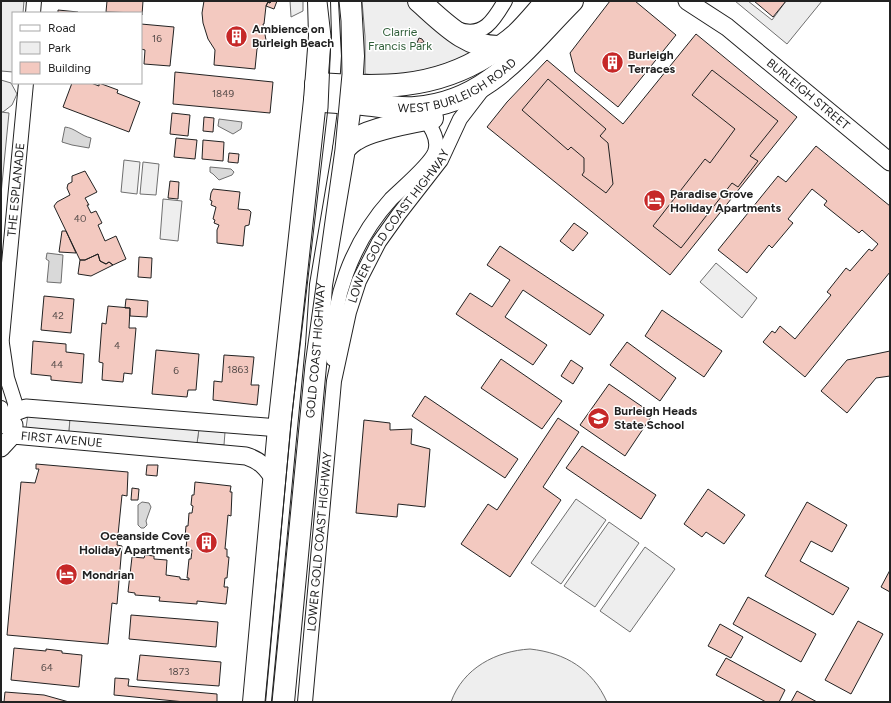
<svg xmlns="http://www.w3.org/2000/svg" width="891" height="703" viewBox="0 0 891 703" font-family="Figtree,sans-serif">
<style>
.green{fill:#eee;stroke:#6f6f6f}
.parking{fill:#ededed;stroke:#6f6f6f}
.water{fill:#d9d9d9;stroke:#6f6f6f}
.building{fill:#f3c9c0;stroke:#222}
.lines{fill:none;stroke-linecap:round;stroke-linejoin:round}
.minor-casing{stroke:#222;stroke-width:16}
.tertiary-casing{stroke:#222;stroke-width:19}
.primary-casing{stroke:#222;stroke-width:24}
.trunk-casing{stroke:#222;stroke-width:24}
.minor{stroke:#fff;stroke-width:14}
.tertiary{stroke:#fff;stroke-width:17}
.primary{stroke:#fff;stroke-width:22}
.trunk{stroke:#fff;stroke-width:22}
.tram{stroke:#222;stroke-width:1}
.labels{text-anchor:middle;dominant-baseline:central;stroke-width:3;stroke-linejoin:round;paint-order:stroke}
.number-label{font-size:10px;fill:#564c4a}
.poi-label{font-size:12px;font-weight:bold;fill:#222;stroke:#fff;text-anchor:start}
.park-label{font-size:12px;fill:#2f5e38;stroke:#fff}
.street-label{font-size:12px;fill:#222;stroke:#fff}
</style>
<rect width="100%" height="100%" fill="#fff"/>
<path class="green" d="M290 1H303V11L291 17Z
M362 1H409L472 53C436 69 404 78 365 74V36Z
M1 80 11 83 17 94 12 105 3 112H1Z
M124 160 140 162 137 194 121 192Z
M143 162 159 164 156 195 140 194Z
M163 199 182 201 178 241 160 239Z
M716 263 757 298 742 318 700 282Z
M28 414 70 418 69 432 26 428Z
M199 429 225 432 224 445 197 443Z
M576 499 606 520 561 584 531 563Z
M609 522 639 543 595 607 564 586Z
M645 547 675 569 630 632 600 611Z
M530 649C566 653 592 669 607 702H451C463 668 496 651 530 649Z"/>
<path class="parking" d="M1 1H24L23 13H13V72L1 71Z
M735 1H748L772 20 786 1H822L787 44Z
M1 112 9 113 1 194Z
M70 418 199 429 197 443 69 432Z"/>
<path class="water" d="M219 119 242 122 241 129 233 134 218 126Z
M65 127C75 128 81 136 91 138L89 148 72 145 62 142Z
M210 167 231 169 234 172 232 175 219 180 213 174 210 172Z
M47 253 63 255 61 283 47 282 49 261 46 259Z
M142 502 149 503 151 507 146 521 147 525 144 528H141L138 525V505Z"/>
<path class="building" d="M107 1H143L142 15 141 13 106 12Z
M204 1H271L270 3 268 2 266 6 264 24H263L266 40 257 49 255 69 214 65 215 50 208 39 203 23 202 13Z
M271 1H277L274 9 266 6 268 2 270 3Z
M610 1H635L676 35 618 107 575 72 570 53Z
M754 1H786L773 17Z
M58 10 78 12V13H58Z
M141 24 174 27 170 66 144 64 145 50 141 49Z
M696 34 797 117 670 275 487 127 507 102 547 60 623 124Z
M419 38 422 39 424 42 421 43H417Z
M712 70 778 121 750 156 758 161 738 187 732 183 681 248 653 226 705 159 710 163 735 129 692 95Z
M175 72 273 82 270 113 173 104Z
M548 79 606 129 600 136 608 143 613 184 606 193 582 175 584 172V158L571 147 568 150 522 110Z
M72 83H91L99 86V83L118 90 117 93 140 102 129 132 63 107Z
M172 113 190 115 188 136 170 134Z
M204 117 214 118 213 132 203 131Z
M176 138 197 140 195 159 174 157Z
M203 140 224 142 223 161 202 159Z
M816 146 890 206V272L805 377 763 342 772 331 775 333 780 326 795 339 831 295 827 292 846 268 850 271 869 249 872 251 878 244 862 230 859 233 824 205 827 201 812 189 788 219 793 223 772 248 769 245 747 273 718 250 778 176 786 182Z
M229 153 239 154 238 163 228 162Z
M85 171 97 192 85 198 89 205H87L91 213 96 211 102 223 98 225 105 241 116 236 126 259 113 265 109 262 106 264 100 261 98 254 85 260H80L54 206 57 202 70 195 67 188 68 184 72 182V176Z
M170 181 179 182 178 199 168 198Z
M213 189 240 192 238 209 249 210 251 212 249 225 245 226 243 246 217 243V230L219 225 214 223 215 220 213 219 216 207 211 205 212 201 210 200 211 193Z
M574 223 588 233 573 251 560 241Z
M62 231H66L76 253 59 252Z
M500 246 604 315 590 335 523 290 505 317 547 345 533 365 456 314 470 293 492 307 510 280 487 265Z
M98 254 100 261 106 264 109 262 113 265 91 276 78 274 80 260H85Z
M139 257 152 258 151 278 138 277Z
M44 296 74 299 71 333 41 330Z
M126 299 148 301 147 317 130 316V308H125Z
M108 306 130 308 129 328H136L132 374 124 373 123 382 102 380 103 363 99 362 102 323 106 324Z
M662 310 722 351 704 377 645 336Z
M33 341 66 344V352L84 354 82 383 51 380V376L31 374Z
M627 342 676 378 660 401 610 365Z
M156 350 199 354 196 390H188L187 397 152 394Z
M890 351V376L876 378 847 413 821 391 847 360Z
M224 355 254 357 251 385H259L257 405 213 400 214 381 222 382Z
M501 359 562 401 542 429 481 388Z
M571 360 583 368 573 384 561 376Z
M609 384 653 414 625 456 580 425Z
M425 396 518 459 505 478 412 416Z
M558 418 579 432 543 487 561 500 510 577 461 544 488 504 497 510Z
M364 420 390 423V430L412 429 411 444 430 449 425 507 398 504 397 517 356 513Z
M582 446 656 495 641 519 566 468Z
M36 464 128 472 127 496 122 495 117 545 122 546 117 604 112 603 108 644 7 635 21 482 35 483 39 469H36Z
M147 465H158L157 476 146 475Z
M195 482 231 486 230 492H232L231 516 228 515 225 549H227V557H229L227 578H225L224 587H228L226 604 197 601V604L159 601 160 597 135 595V593L128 592 132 557 144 558 145 555 154 556V559L167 560 166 575 180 577V579L189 580V578H187L189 559H191L192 550H186L187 537H185L186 526H188L189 513H192L193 506 191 505 192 495H194Z
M132 488 139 489 138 500H131Z
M708 489 745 515 724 544 706 532 702 537 684 524Z
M807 502 847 525 832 552 811 541 800 561 849 588 833 615 765 576Z
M890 570V592L881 587Z
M748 597 816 634 801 662 733 624Z
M131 615 218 622 216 647 129 639Z
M858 621 883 634 851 694 825 680Z
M720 624 743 637 731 658 708 646Z
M14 648 46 651V649L62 651V653L82 655 79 687 11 680Z
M140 655 221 662 219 686 137 680Z
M726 658 785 690 779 702H766L716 675Z
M115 678 129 679 128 686 217 694V702H185L114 695Z
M797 691 817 702H791Z
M5 692 44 695 69 702H4Z"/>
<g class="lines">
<defs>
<g id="minor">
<path d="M33 13 34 1"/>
<path d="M457 29C483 39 494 20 505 1"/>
<path d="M2 344 7 378 15 403V412"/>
<path id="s1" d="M1 348 26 83"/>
<path d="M333 359C330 301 352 242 391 199 402 188 430 165 435 152 440 138 429 124 421 114"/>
<path d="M1 408 4 421"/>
<path id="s2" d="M305 702 334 381 349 312 359 281 379 242 399 214 441 160 460 119 483 89"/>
</g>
<g id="tertiary">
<path id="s3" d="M687 1 727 27 890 162"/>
<path d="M1 425 15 412 26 408 279 428"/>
<path id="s4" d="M13 435 246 456C261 461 267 468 275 481"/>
<path d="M1 448 13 435 14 425"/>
</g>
<g id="primary">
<path d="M419 1C443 22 466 48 500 47"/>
<path d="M316 84C379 88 433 90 488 55 498 49 507 43 516 35 527 25 537 12 547 1"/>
<path id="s5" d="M315 100C334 102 354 103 373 105 387 107 401 109 415 108 488 103 525 48 572 1"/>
<path d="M344 149C348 145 352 141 356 139 374 128 411 122 432 118"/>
</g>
<g id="trunk">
<path d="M254 702 279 428 315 100 320 36 319 1"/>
<path id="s6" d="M283 702 317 345 321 285 344 149 350 104 353 56 350 1"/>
</g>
</defs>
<use href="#minor" class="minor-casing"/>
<use href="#tertiary" class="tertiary-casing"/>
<use href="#primary" class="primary-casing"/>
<use href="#trunk" class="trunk-casing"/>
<use href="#minor" class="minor"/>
<use href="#tertiary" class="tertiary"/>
<use href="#primary" class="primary"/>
<use href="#trunk" class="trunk"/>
<path class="tram" d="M265 702 292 414 328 108 331 36 327 1
M272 702 305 365 335 149 342 74 341 21 339 1"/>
</g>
<defs>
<symbol id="building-disc" viewBox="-11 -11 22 22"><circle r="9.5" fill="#c62828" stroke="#fff"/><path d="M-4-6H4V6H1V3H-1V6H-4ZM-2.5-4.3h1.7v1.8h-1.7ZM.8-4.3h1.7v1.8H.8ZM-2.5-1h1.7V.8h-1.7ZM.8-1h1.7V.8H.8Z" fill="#fff"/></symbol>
<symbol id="hotel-disc" viewBox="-11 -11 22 22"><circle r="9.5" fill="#c62828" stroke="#fff"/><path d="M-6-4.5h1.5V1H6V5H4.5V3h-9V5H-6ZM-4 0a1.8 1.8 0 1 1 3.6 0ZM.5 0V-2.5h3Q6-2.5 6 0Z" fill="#fff"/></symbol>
<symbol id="school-disc" viewBox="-11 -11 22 22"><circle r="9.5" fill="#c62828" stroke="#fff"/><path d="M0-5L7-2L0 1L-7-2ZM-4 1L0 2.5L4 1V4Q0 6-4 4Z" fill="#fff"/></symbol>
</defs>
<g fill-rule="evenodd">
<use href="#building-disc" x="224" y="24" width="25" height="25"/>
<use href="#building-disc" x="600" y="50" width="25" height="25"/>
<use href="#hotel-disc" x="642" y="188" width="25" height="25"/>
<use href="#school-disc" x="586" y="406" width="25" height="25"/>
<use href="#building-disc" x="194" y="530" width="25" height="25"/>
<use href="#hotel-disc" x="54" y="562" width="25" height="25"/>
</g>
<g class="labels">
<g class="number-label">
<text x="157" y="38">16</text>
<text x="223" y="93">1849</text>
<text x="80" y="218">40</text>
<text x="58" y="315">42</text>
<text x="117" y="345">4</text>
<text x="57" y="364">44</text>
<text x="238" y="369">1863</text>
<text x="176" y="370">6</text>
<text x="47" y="667">64</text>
<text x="179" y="671">1873</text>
</g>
<g class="poi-label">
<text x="252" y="29">Ambience on<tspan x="252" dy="14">Burleigh Beach</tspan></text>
<text x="628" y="55">Burleigh<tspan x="628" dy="14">Terraces</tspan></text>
<text x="670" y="194">Paradise Grove<tspan x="670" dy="14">Holiday Apartments</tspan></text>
<text x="614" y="411">Burleigh Heads<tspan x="614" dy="14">State School</tspan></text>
<text x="190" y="536" text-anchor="end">Oceanside Cove<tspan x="190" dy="14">Holiday Apartments</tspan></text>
<text x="82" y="575">Mondrian</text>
</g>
<g class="park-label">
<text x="400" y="32">Clarrie<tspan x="400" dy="14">Francis Park</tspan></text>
</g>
<g class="street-label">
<text stroke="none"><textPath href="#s5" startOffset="148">WEST BURLEIGH ROAD</textPath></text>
<text stroke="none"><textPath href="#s3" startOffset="153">BURLEIGH STREET</textPath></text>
<text stroke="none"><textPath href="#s1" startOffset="159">THE ESPLANADE</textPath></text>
<text stroke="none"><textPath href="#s2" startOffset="493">LOWER GOLD COAST HIGHWAY</textPath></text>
<text stroke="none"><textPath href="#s6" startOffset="353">GOLD COAST HIGHWAY</textPath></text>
<text stroke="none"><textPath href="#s4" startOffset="49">FIRST AVENUE</textPath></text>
<text stroke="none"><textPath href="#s2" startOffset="161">LOWER GOLD COAST HIGHWAY</textPath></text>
</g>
</g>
<rect width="891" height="703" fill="none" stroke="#222222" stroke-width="4"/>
<rect x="12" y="12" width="130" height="72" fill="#ffffff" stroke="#a7a7a7"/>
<rect x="20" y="25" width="20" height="6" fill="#ffffff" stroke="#a7a7a7"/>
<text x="48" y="32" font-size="12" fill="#222222">Road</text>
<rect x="20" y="42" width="20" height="12" fill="#eeeeee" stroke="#a7a7a7"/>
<text x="48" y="52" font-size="12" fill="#222222">Park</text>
<rect x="20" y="62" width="20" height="12" fill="#f3c9c0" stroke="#a7a7a7"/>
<text x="48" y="72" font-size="12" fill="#222222">Building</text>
</svg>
